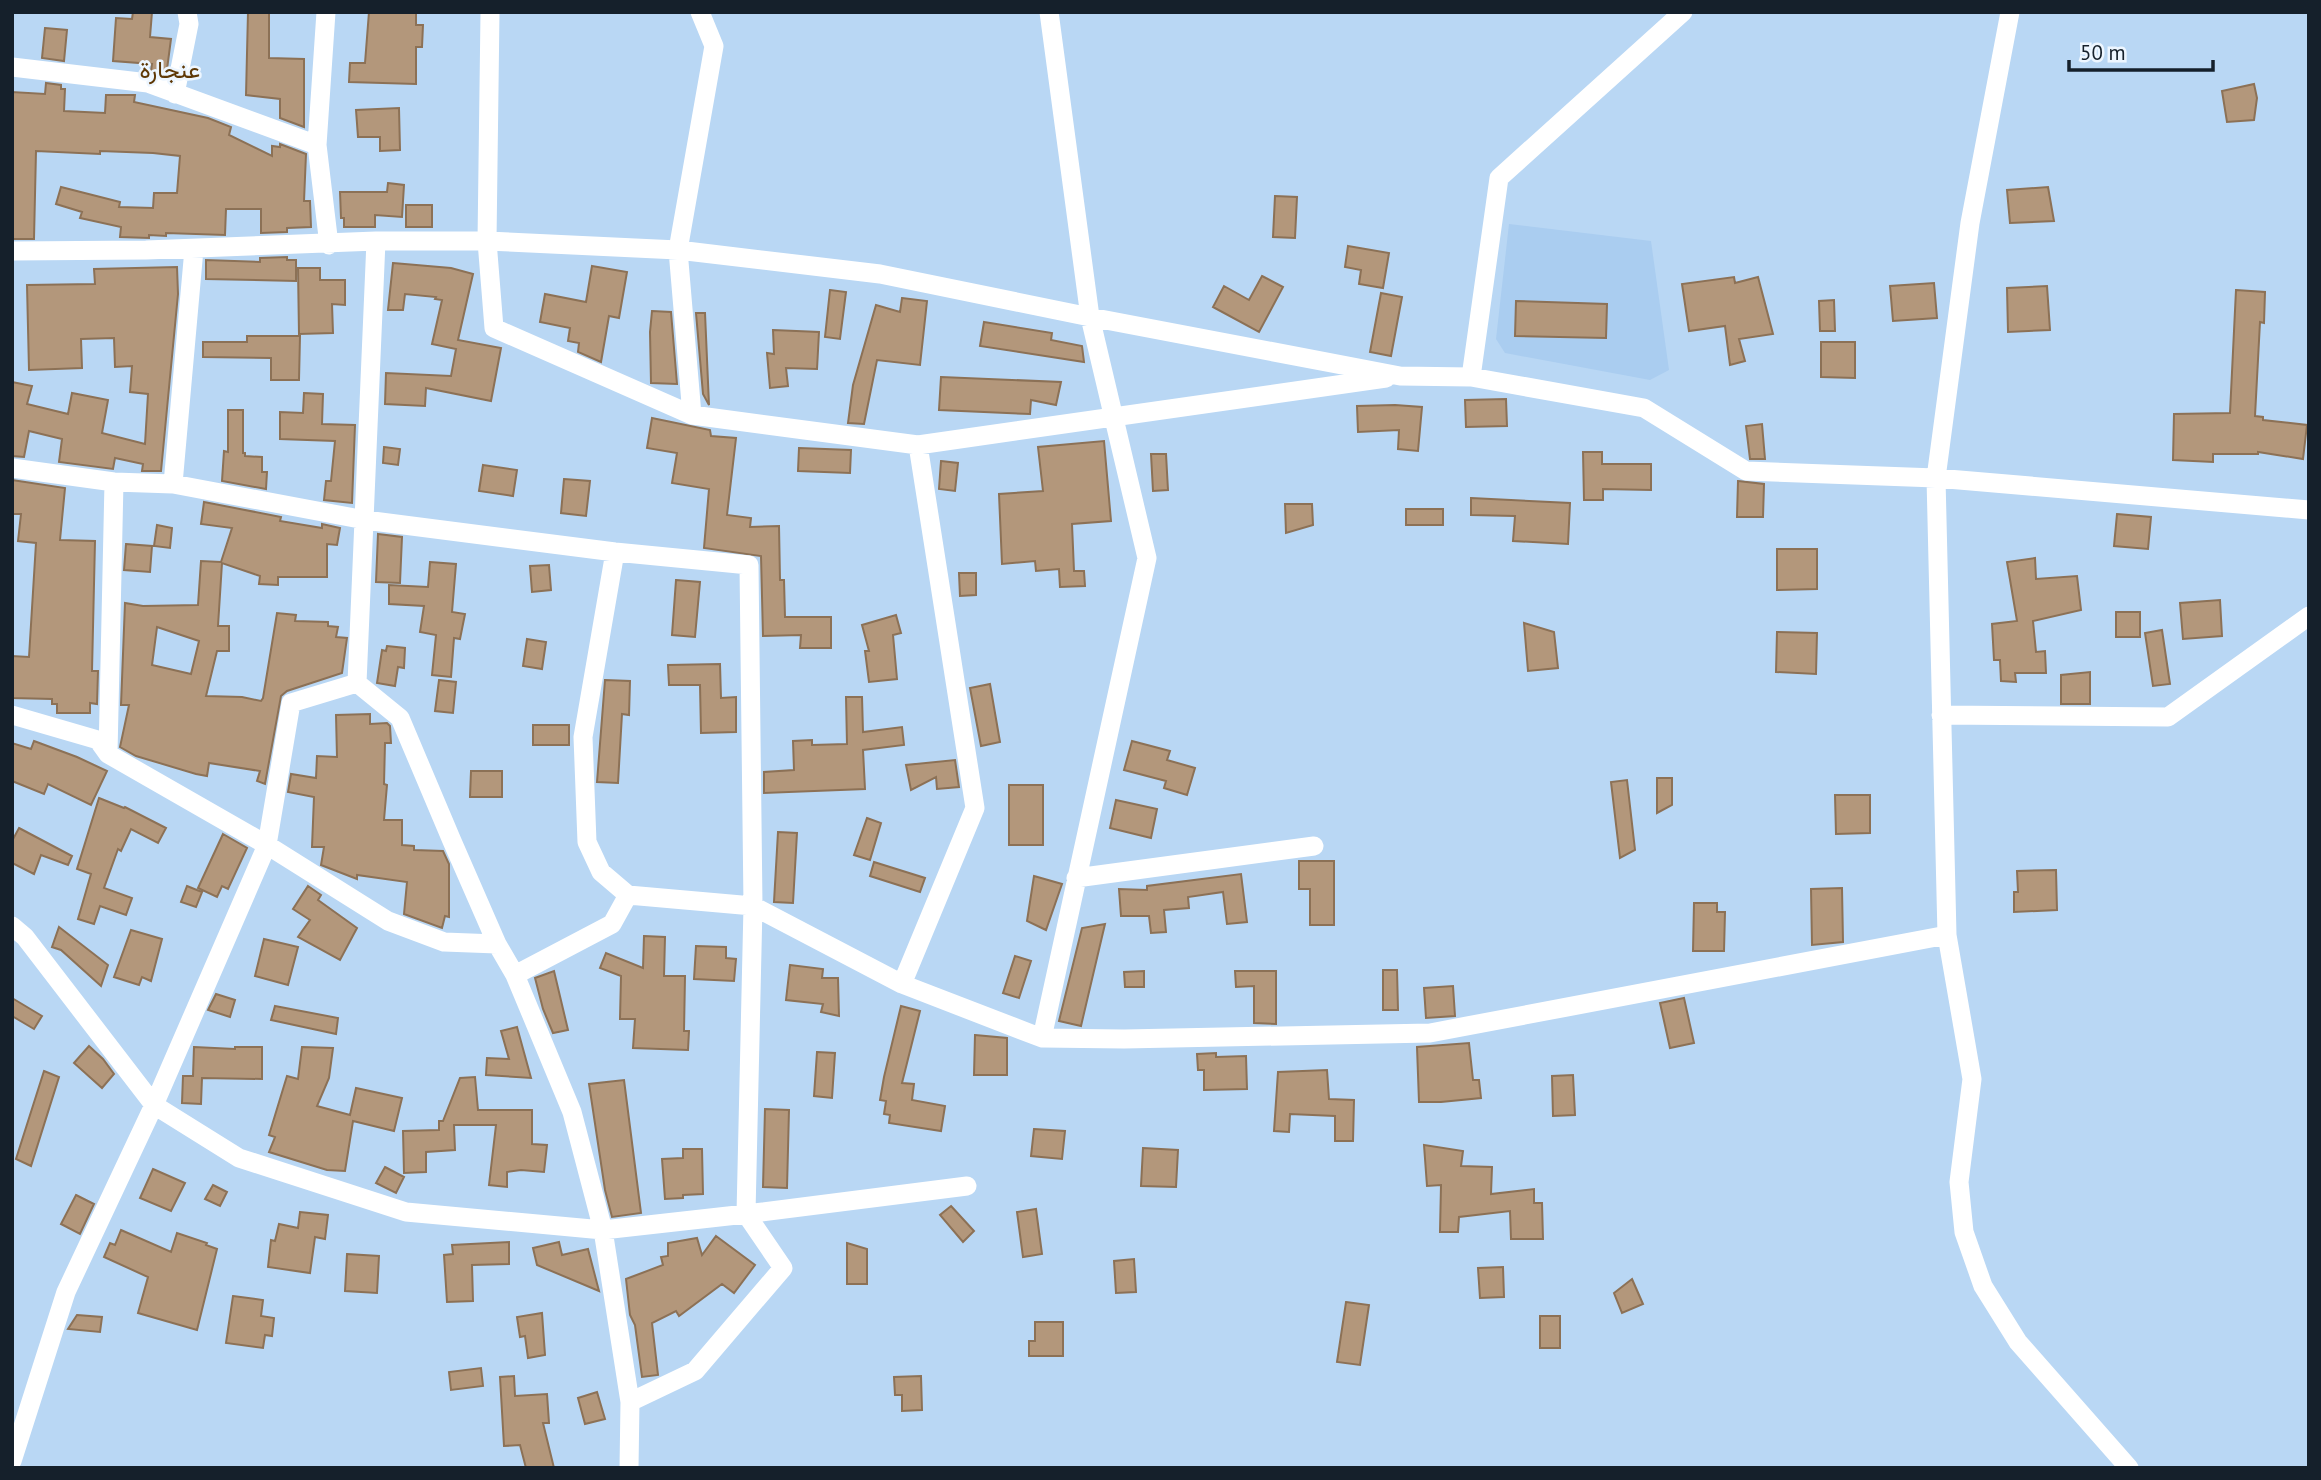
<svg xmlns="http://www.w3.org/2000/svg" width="2321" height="1480" viewBox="0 0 2321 1480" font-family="'PT Sans',Vazirmatn,sans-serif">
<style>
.built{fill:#aacdf0}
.building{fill:#b3977b;stroke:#8c7156;stroke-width:2;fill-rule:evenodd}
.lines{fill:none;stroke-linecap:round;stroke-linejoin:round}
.minor{stroke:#fff;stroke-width:19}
.labels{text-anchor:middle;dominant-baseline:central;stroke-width:5;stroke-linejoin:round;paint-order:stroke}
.quarter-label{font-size:24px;fill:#5e3806;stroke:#edf6ff}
</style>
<rect width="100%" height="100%" fill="#b9d7f4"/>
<path class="built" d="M1509 224 1651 241 1669 370 1650 380 1505 353 1496 339Z"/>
<path class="building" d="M133 12H152L150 37 171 39 166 77 151 71 152 64 113 61 116 18 132 19Z
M248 12H269V58L304 59V127L280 118V99L246 95Z
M369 12 416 13V25H423L422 47H416V84L349 82 350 63H365Z
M45 28 67 30 64 61 42 58Z
M46 83 61 85V89H65L64 111 105 113 106 95H135L134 102 208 118 231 127 229 135 272 156V146L280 147V144L306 154 304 201H310L311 227 287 228V232L261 233V209H226L225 235 166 233V236L149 235V238L120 237 121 227 80 218 82 212 56 204 61 187 120 202 119 207 153 208 154 193H177L180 156 153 153 100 151V154L36 151 34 239H12V92L45 94Z
M2254 84 2257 98 2254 120 2227 122 2222 91Z
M399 108 400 150 380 151V137H358L356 110Z
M388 183 404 185 402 217 375 215V227H344V218H341L340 192H387Z
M2048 187 2054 221 2010 223 2007 190Z
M1275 196 1297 197 1295 238 1273 237Z
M406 205H432V227H406Z
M1348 246 1389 253 1383 288 1359 284 1361 270 1345 267Z
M287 257V260H296V281L206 279V260L260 262V258Z
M393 263 451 268 473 274 458 340 501 348 491 401 426 388 425 406 385 404 386 373 451 376 456 349 432 344 442 300 435 299 436 297 405 294 403 310H388Z
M592 266 627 272 619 318 609 316 601 362 578 352 579 343 568 341 570 328 540 322 545 294 586 302Z
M177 267 178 294 161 471H142L143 464 115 458 113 469 59 462 62 439 29 431 24 457 12 456V382L32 386 27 404 68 414 72 393 108 400 102 433 145 444 148 394 130 392 132 366 115 367 114 338 81 339 82 368 29 370 27 285 95 284 94 269Z
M298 268H320V280H345V305L332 304 333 333 299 334Z
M1262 276 1283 287 1259 332 1213 307 1224 286 1249 300Z
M1734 277 1735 283 1758 277 1773 334 1739 339 1745 361 1730 365 1725 326 1689 331 1682 284Z
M1934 283 1937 318 1893 321 1890 286Z
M2047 286 2050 330 2008 332 2007 288Z
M830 290 846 292 840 339 825 337Z
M2236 290 2265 292 2264 323 2260 322 2255 416 2263 417V420L2307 425 2303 459 2258 452V454H2213V462L2173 460 2174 414 2230 413Z
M1381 293 1402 297 1391 356 1370 352Z
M902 298 927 301 920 365 877 360 864 424 848 423 853 385 876 305 900 312Z
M1834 300 1835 331H1820L1819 301Z
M1516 301 1607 304 1606 338 1515 336Z
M652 311 671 312 677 384 651 383 650 332Z
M696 313H705L709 405 703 394Z
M984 322 1052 333 1051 340 1082 346 1084 362 980 346Z
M773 330 819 332 817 369 786 368 788 386 770 388 767 353 774 354Z
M247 336H300L299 380H271V358L203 357V342H247Z
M1821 342H1855V378L1821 377Z
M941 377 1061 382 1056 405 1031 400 1030 414 939 410Z
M304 393 323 394 322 424 355 425 352 503 324 500 326 481H331L335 441 280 439V412L303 413Z
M1506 399 1507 426 1466 427 1465 400Z
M1395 405 1422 407 1418 451 1398 449 1399 430 1358 432 1357 406Z
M228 410H243V453H245V456L262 457V472H267L266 489 222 481 224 451 228 452Z
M652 418 710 430 711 436 736 438 727 515 751 518 750 527 779 526 780 580H784L785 617H831V648H800L801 635 763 636 761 556 704 548 709 489 672 483 677 453 647 448Z
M1762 424 1765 459H1750L1746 426Z
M1104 441 1111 521 1072 524 1074 571H1084L1085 586 1060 587 1059 569 1036 571 1035 561 1002 564 999 494 1043 491 1038 447Z
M384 447 400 449 398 465 383 463Z
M799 448 851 450 850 473 798 471Z
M1583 452H1602V464H1651V490L1603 489V500H1584Z
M1151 454H1166L1168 490 1153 491Z
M941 461 958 463 955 491 939 489Z
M483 465 517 470 513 496 479 491Z
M564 479 590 481 586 516 561 513Z
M12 480 65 488 60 540 95 541 92 671H98L97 704 90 703V713H57V704H52V699L12 698V656L29 657 36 543 18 541 21 514H12Z
M1738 481 1764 484 1763 517H1737Z
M1471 498 1570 503 1568 544 1513 541 1515 516 1471 515Z
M204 502 281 517 280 521 322 528V524L340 528 337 545 327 544V577H278V585L259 584 260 576 222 563 218 626H229V651H217L206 696 242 697 261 701 263 698 277 613 296 615 295 621 328 622V626L338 627 336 637 347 638 342 673 287 691 281 696 265 784 257 781 260 771 209 763 207 776 196 774 136 756 120 747 129 705H121L125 603 143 606 198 605 201 561 221 562 232 528 201 524ZM157 627 199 641 191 674 152 665Z
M1285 504H1312L1313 525 1286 533Z
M1406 509H1443V525H1406Z
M2117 514 2151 517 2148 549 2114 546Z
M157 525 172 528 170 548 154 546Z
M378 534 402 537 400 583 376 582Z
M126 544 152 546 150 572 124 570Z
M1777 549H1817V589L1777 590Z
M2035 558 2036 579 2077 576 2081 610 2033 621 2036 652 2045 651 2046 673H2015L2016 682 2001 681 2000 660H1994L1992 624 2017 621 2007 562Z
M430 562 456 564 452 612 465 614 460 639 454 638 451 677 432 675 436 635 420 632 424 606 389 604V585L428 587Z
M549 565 551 590 532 592 530 566Z
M959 573H976V595L960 596Z
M676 580 700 582 695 637 672 635Z
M2220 600 2222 636 2183 639 2180 603Z
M2116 612H2140V637H2116Z
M896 615 901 633 893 635 897 679 869 682 865 651H869L862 625Z
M1524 623 1554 632 1558 668 1528 671Z
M2162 630 2170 684 2153 686 2145 633Z
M1777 632 1817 633 1816 674 1776 672Z
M527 639 546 642 542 669 523 666Z
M387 646 405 648 404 668 398 667 395 686 377 683 382 650 386 651Z
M720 664 721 698 736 697V732L701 733 700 685H669L668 665Z
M2090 672V704H2061V675Z
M439 680 456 682 453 713 435 711Z
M605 680 630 681 629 715 622 714 618 783 597 782Z
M990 684 1000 742 981 746 970 688Z
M846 697H862L863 732 902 727 904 745 863 750 865 789 764 793V772L794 770 793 741 812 740V745L847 744Z
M370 714V724L387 723 390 726 391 743H385L384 784 387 785 384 820H402V845L414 846V850L443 851 449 864V917L445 916 442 928 404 914 407 882 357 875V879L321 865 324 847H312L314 797 288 792 291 774 316 778 317 756 337 757 336 715Z
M533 725H569V745H533Z
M34 741 77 757 107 771 91 805 48 784 44 794 12 781V743L31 749Z
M1132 741 1170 751 1167 760 1195 768 1187 795 1164 788 1166 781 1124 770Z
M955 760 959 787 937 789 936 777 911 790 906 765Z
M471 771H502V797H470Z
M1657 778H1672V805L1657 813Z
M1627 780 1635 850 1620 858 1611 782Z
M1009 785H1043V845H1009Z
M1835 795H1870V833L1836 834Z
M99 798 124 808 125 807 166 828 158 843 131 829 121 851 118 849 104 888 132 898 126 915 100 906 94 924 78 919 91 874 77 869Z
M1116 800 1157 809 1151 838 1110 828Z
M867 818 881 823 870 860 854 855Z
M19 828 72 856 68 865 41 855 34 874 12 863V841Z
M778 832 797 833 793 903 774 902Z
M223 834 247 848 228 889 222 886 217 897 198 888Z
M1299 861H1334V925H1310V889H1299Z
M874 862 925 878 920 892 870 876Z
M2056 870 2057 910 2014 912V892H2018L2017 871Z
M1241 874 1247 922 1227 924 1223 892 1188 897 1189 908 1164 910 1166 932 1151 933 1149 916H1121L1119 889 1147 890V886Z
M1034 876 1062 884 1046 930 1027 921Z
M187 886 202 892 196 907 181 902Z
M308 886 321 895 318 900 357 928 340 960 298 937 310 920 293 909Z
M1842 888 1843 942 1812 945 1811 889Z
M1694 903H1717V912H1725L1724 951H1693Z
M1105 924 1081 1026 1059 1021 1082 928Z
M59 927 108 965 101 986 61 950 52 947Z
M131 930 162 939 151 981 142 977 139 985 114 977Z
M644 936 665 937 664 976H685L684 1031H689L688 1050 633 1048 635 1019H620L621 976 600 968 606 953 643 968Z
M264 939 298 947 288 985 255 976Z
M696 946 726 947V958L736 959 734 981 694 979Z
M1015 956 1031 961 1019 998 1003 993Z
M790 965 823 969 822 978H838L839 1016 821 1012 823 1004 786 1000Z
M1383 970H1397L1398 1010H1383Z
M554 971 568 1030 553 1033 543 1009 535 978Z
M1144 971V987H1125L1124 972Z
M1235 971H1276V1024L1254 1023V986L1236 987Z
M1453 986 1455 1016 1426 1018 1424 988Z
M216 994 235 1000 230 1017 208 1010Z
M12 998 42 1016 34 1029 12 1016Z
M1684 998 1694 1043 1670 1048 1660 1003Z
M275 1006 338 1018 336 1034 271 1020Z
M901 1006 920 1011 902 1083 914 1084 912 1100 945 1106 941 1131 889 1123 890 1115 884 1114 886 1101 880 1100 884 1077Z
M517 1027 531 1078 486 1075 487 1058 509 1059 501 1031Z
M975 1035 1007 1038V1075H974Z
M1469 1043 1473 1080H1479L1481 1098 1441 1102H1419L1417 1047Z
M89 1046 103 1059 114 1074 102 1088 74 1063Z
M194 1047 235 1049V1047H262V1079L202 1078 201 1104 182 1103 183 1076H193Z
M302 1047 333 1048 329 1078 317 1106 350 1115 356 1088 402 1098 394 1131 353 1121 345 1171 327 1170 269 1152 275 1137 269 1135 287 1076 298 1079Z
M817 1052 835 1053 832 1098 814 1096Z
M1216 1053V1057L1246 1056 1247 1089 1204 1090V1070H1198L1197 1054Z
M1327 1070 1329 1099 1354 1100 1353 1141H1335V1116L1290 1114 1289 1132 1274 1131 1278 1072Z
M44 1071 59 1077 31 1166 16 1159Z
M1573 1075 1575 1115 1553 1116 1552 1076Z
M475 1077 478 1110H532V1144L547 1145 544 1172 521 1170 507 1172V1187L489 1185 496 1125H454L455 1150 426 1152V1172L404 1173 403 1131 439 1130V1121H443L460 1078Z
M624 1080 641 1213 612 1217 605 1190 589 1084Z
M765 1109 789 1110 787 1188 763 1187Z
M1034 1129 1065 1131 1062 1159 1031 1156Z
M1424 1145 1463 1151 1461 1166 1492 1167 1491 1194 1534 1189V1203H1542L1543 1239H1511L1510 1211 1459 1217 1458 1232H1440L1441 1185 1427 1186Z
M1143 1148 1178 1150 1176 1187 1141 1186Z
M683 1149H702L703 1194 683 1195V1198L665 1199 662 1159 683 1158Z
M385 1167 404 1177 396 1193 376 1183Z
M153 1169 185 1183 171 1211 140 1198Z
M213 1185 227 1192 220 1206 205 1199Z
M76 1195 94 1204 80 1234 61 1224Z
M951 1206 974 1231 963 1242 940 1215Z
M1036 1209 1042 1254 1023 1257 1017 1212Z
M300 1212 328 1215 325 1239 315 1237 310 1273 268 1267 271 1240 275 1241 279 1224 298 1228Z
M121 1230 171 1252 177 1233 207 1243 206 1245 217 1249 197 1330 138 1313 148 1277 104 1257 110 1243 115 1245Z
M716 1236 755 1265 734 1293 722 1284 679 1316 676 1311 652 1323 658 1375 642 1377 635 1325 630 1315 626 1279 663 1265 661 1257 668 1256V1243L697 1238 702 1255Z
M509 1242V1264L472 1265 473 1301 447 1302 444 1255 453 1254 452 1245Z
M559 1242 562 1255 588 1249 599 1291 537 1265 533 1248Z
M847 1243 867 1249V1284H847Z
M347 1254 379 1256 377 1293 345 1291Z
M1134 1259 1136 1292 1116 1293 1114 1261Z
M1503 1267 1504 1297 1480 1298 1478 1268Z
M1632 1279 1643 1304 1622 1313 1614 1293Z
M233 1296 263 1300 261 1316 274 1318 272 1336 265 1335 263 1348 226 1343Z
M1346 1302 1369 1305 1360 1365 1337 1362Z
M542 1313 545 1355 528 1358 525 1336 520 1337 517 1317Z
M77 1315 102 1317 100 1332 68 1329Z
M1540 1316H1560V1348H1540Z
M1035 1322H1063V1356H1029V1341H1035Z
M481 1368 483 1386 451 1390 449 1372Z
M514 1376 515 1396 547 1394 549 1423H543L554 1468H526L520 1445 504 1446 500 1377Z
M921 1376 922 1410 902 1411V1395H895L894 1377Z
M597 1392 605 1419 585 1424 578 1398Z"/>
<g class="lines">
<path class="minor" d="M326 12 317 145 329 245
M490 12 487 241 494 328 692 415 918 445 1386 378
M2010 12 1970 223 1936 478 1947 935 1972 1079 1959 1182 1964 1232 1983 1286 2018 1342 2129 1468
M12 67 148 83 317 145
M175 94 189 24 187 12
M12 251 146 250 376 241H487L678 250 880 274 1090 317 1400 376 1471 377 1644 408 1746 471 1936 478 2309 510
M1471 377 1499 178 1683 12
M692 415 678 250 714 46 700 12
M12 468 114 482 173 484 365 520 615 552 749 565 753 906 746 1214 603 1230 406 1212 239 1158 154 1105 25 937 12 926
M173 484 194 249
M615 552 583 737 587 842 601 872 628 895 753 906 902 984 1042 1038 1124 1039 1430 1033 1947 935
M357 683 376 241
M12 715 98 740 108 754 267 845 388 921 444 942 497 944
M1941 715 2168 717 2309 616
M108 754 114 482
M1076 878 1314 846
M515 975 612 924 628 895
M902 984 975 808 918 445
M1042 1038 1147 558 1090 317 1049 12
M630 1402 695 1371 783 1268 746 1214 967 1186
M12 1461 66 1292 154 1105 267 845 291 703 357 683 400 718 452 841 497 944 515 975 572 1112 603 1230 630 1402 629 1468"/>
</g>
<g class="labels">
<g class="quarter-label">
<text x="170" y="69">عنجارة</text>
</g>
</g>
<rect width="2321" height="1480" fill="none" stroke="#15202b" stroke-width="28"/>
<path d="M2069 60v10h144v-10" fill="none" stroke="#15202b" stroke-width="3.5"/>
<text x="2080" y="60" font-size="21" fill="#15202b" stroke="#edf6ff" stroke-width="5" paint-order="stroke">50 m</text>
</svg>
